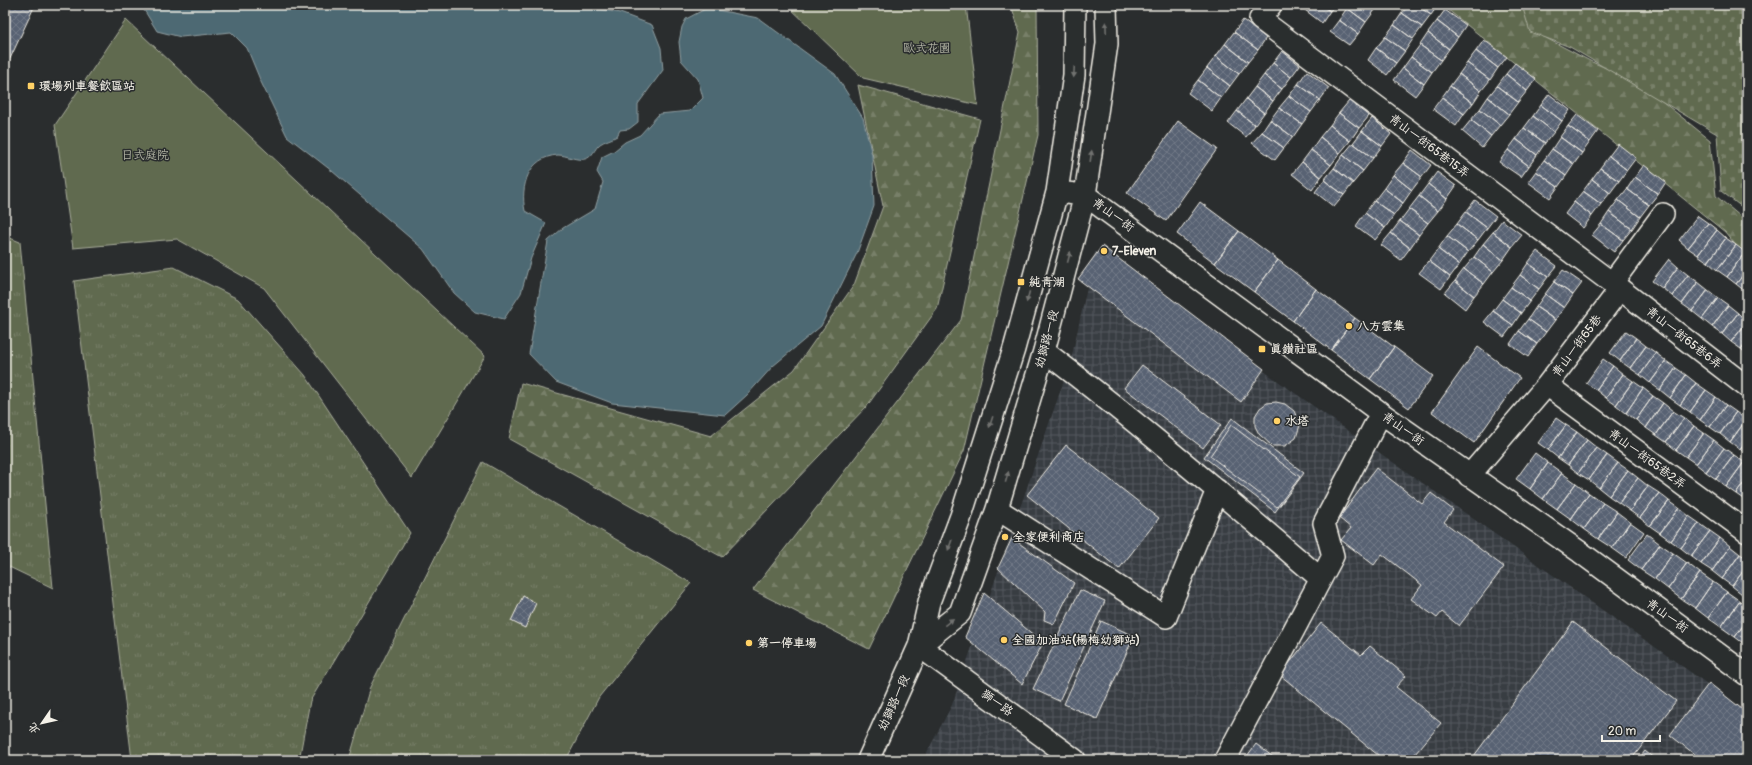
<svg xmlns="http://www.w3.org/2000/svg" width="1752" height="765" viewBox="0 0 1752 765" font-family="Pangolin,'LXGW WenKai TC',sans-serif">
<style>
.industrial{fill:url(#industrial-grid)}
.grass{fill:url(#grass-tufts);stroke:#aaae9c}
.forest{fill:url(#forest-firs);stroke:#aaae9c}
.cemetery{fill:url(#cemetery-stones);stroke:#aaae9c}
.garden{fill:#616a50;stroke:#aaae9c}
.water{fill:#4e6973;stroke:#909fa2}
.building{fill:url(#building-cross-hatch);stroke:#f4f1e8}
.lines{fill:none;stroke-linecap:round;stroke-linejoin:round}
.minor-casing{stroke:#f4f1e8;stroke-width:24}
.minor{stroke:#2a2d2e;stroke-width:21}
.oneway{fill:#71726f}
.poi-dot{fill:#ffd166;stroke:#2a2d2e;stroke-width:1.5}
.labels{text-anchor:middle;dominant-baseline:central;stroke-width:3;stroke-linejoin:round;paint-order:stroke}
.park-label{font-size:12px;fill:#b2b4a4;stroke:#2a2d2e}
.poi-label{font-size:12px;font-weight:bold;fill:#f4f1e8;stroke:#2a2d2e;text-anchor:start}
.street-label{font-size:12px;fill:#f4f1e8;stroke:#2a2d2e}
</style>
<defs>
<pattern id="industrial-grid" width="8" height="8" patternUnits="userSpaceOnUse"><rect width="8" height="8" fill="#383d43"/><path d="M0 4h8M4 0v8" fill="none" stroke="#555a5e"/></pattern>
<pattern id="grass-tufts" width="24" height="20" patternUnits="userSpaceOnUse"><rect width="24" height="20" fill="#616a50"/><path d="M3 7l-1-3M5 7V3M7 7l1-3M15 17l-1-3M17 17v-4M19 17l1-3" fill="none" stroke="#788069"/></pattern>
<pattern id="forest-firs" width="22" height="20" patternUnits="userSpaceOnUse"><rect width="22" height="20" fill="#616a50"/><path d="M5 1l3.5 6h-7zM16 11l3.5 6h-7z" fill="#788069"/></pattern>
<pattern id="cemetery-stones" width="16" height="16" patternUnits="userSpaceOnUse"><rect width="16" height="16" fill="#616a50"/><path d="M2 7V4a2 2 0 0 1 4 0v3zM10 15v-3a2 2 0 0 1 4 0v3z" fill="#788069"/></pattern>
<pattern id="building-cross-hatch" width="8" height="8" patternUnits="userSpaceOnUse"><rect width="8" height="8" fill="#596273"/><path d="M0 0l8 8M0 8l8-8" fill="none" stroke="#717987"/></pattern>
</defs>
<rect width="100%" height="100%" fill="#2a2d2e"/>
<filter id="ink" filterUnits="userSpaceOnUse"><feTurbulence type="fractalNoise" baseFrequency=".025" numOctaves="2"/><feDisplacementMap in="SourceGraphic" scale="8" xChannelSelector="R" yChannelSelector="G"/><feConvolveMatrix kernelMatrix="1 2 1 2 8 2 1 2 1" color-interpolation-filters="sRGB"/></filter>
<g filter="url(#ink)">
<path class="industrial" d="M1095 252 1747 712V760H923L952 705 1071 360Z"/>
<path class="grass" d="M5 236 20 242 53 588 5 565Z
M174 267 238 299 305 375 410 533 310 701 299 760H132L74 281Z
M483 462 691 583 599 697 566 760H349L370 687Z"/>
<path class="forest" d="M1011 5H1037L1038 135 964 451 869 649 753 590 961 320 1020 32Z
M1442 5H1540L1546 38 1592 62 1637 81 1710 140 1716 196 1747 222V259L1725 232Z
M858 85 980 119 937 309 867 406 722 557 509 439 521 383 711 436 794 370 854 285 883 206Z"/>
<path class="cemetery" d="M1522 5H1743L1747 12V211L1721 191 1717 134 1570 47 1530 32Z"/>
<path class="garden" d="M787 5H966L978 105 863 78Z
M126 20 485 356 412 478 264 288 177 239 73 248 55 125Z"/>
<path class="water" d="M141 5H579L620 13 652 25 661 48 663 70 638 104V122L629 129 620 130 617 136C612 139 604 141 600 144 594 149 593 157 585 159 577 161 566 155 558 155 528 157 520 186 525 211L546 223 531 258 521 293 504 319 475 312 454 293 423 249 332 171 287 136 261 82 247 48 231 32 181 37 157 31Z
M707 8 758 18 835 74 863 118 872 155 874 206 857 253 821 326 773 366 747 395 725 415 612 403 556 382 529 354 548 241 563 228 595 209 603 182 597 172 602 157 614 151 625 142 640 135 659 114 690 111 703 98 698 79 681 60 679 42 682 27 686 19Z"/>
<path class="building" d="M5 5H35L8 63 5 61Z
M1302 5H1321L1330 11 1322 23 1301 7Z
M1321 5H1335L1330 11Z
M1349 5H1368L1375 10 1366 22 1347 8Z
M1368 5H1378L1375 10Z
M1408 5H1416L1431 15 1422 27 1402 13Z
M1416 5H1438L1431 15Z
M1347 8 1366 22 1358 34 1339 20Z
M1445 10 1466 25 1458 37 1437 21Z
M1402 13 1422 27 1413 39 1394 25Z
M1243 20 1266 38 1258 50 1234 32Z
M1339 20 1358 34 1349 45 1330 32Z
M1437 21 1458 37 1449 49 1428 33Z
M1394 25 1413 39 1405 51 1385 37Z
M1234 32 1258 50 1248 62 1225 44Z
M1428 33 1449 49 1441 60 1420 45Z
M1385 37 1405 51 1396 63 1376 48Z
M1484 40 1507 57 1498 68 1476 51Z
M1225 44 1248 62 1239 74 1216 56Z
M1420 45 1441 60 1432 72 1411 57Z
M1376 48 1396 63 1387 75 1368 60Z
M1282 51 1300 65 1291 77 1273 63Z
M1476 51 1498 68 1490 80 1467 63Z
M1216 56 1239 74 1230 86 1207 68Z
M1411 57 1432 72 1424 84 1403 68Z
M1273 63 1291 77 1282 89 1264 75Z
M1467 63 1490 80 1481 91 1459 74Z
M1515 63 1536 79 1527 91 1506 74Z
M1207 68 1230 86 1221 98 1198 80Z
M1403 68 1424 84 1415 96 1394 80Z
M1307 71 1329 88 1320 100 1298 84Z
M1459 74 1481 91 1473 103 1450 86Z
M1506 74 1527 91 1518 102 1497 86Z
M1264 75 1282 89 1273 101 1255 87Z
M1198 80 1221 98 1212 111 1188 93Z
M1298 84 1320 100 1311 112 1289 96Z
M1450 86 1473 103 1464 114 1442 97Z
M1497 86 1518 102 1509 114 1488 97Z
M1255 87 1273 101 1264 113 1246 99Z
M1549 94 1570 110 1562 121 1541 105Z
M1289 96 1311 112 1302 124 1279 108Z
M1442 97 1464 114 1456 126 1433 109Z
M1488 97 1509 114 1500 125 1480 109Z
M1246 99 1264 113 1255 125 1237 111Z
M1349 101 1369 116 1359 128 1339 113Z
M1541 105 1562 121 1554 132 1533 116Z
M1279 108 1302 124 1293 137 1270 120Z
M1480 109 1500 125 1491 136 1471 120Z
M1237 111 1255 125 1246 137 1228 123Z
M1339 113 1359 128 1350 141 1330 125Z
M1577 115 1598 131 1590 142 1568 126Z
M1533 116 1554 132 1545 143 1524 128Z
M1372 118 1391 134 1382 146 1362 131Z
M1270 120 1293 137 1284 148 1262 132Z
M1471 120 1491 136 1482 148 1462 131Z
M1178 121 1217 149 1166 221 1127 193Z
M1330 125 1350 141 1340 153 1320 137Z
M1568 126 1590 142 1582 153 1560 137Z
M1524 128 1545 143 1537 155 1516 139Z
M1362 131 1382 146 1373 158 1353 143Z
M1262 132 1284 148 1275 160 1252 143Z
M1320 137 1340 153 1331 165 1311 150Z
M1560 137 1582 153 1574 164 1552 149Z
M1516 139 1537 155 1529 166 1508 150Z
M1353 143 1373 158 1363 171 1343 155Z
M1618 144 1636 158 1627 170 1609 156Z
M1552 149 1574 164 1566 176 1544 160Z
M1311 150 1331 165 1321 177 1302 162Z
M1412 150 1431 165 1422 177 1403 163Z
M1508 150 1529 166 1521 177 1499 162Z
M1343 155 1363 171 1353 183 1334 168Z
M1609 156 1627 170 1619 181 1600 168Z
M1544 160 1566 176 1558 187 1536 171Z
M1302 162 1321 177 1312 190 1292 174Z
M1403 163 1422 177 1412 190 1393 175Z
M1644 165 1666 182 1658 194 1635 177Z
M1334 168 1353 183 1344 195 1324 180Z
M1600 168 1619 181 1610 193 1592 179Z
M1536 171 1558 187 1550 198 1528 182Z
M1437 172 1456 186 1447 199 1428 184Z
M1393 175 1412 190 1403 203 1384 188Z
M1635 177 1658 194 1649 205 1627 189Z
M1592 179 1610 193 1601 204 1583 191Z
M1324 180 1344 195 1334 207 1315 192Z
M1428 184 1447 199 1438 211 1419 196Z
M1384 188 1403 203 1394 215 1374 201Z
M1627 189 1649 205 1640 217 1618 200Z
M1583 191 1601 204 1592 216 1574 202Z
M1419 196 1438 211 1428 223 1409 209Z
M1475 200 1496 216 1487 228 1466 212Z
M1618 200 1640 217 1632 229 1609 212Z
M1374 201 1394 215 1385 228 1365 213Z
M1200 202 1239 231 1215 263 1177 234Z
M1574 202 1592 216 1583 228 1565 214Z
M1409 209 1428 223 1419 235 1400 221Z
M1466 212 1487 228 1478 240 1457 224Z
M1609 212 1632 229 1623 240 1601 224Z
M1365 213 1385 228 1375 240 1356 226Z
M1698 216 1708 223 1688 248 1679 240Z
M1502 220 1522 235 1512 247 1493 232Z
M1400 221 1419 235 1410 248 1391 233Z
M1708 223 1717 230 1698 255 1688 248Z
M1457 224 1478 240 1468 252 1447 236Z
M1601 224 1623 240 1614 252 1592 235Z
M1717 230 1726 238 1708 262 1698 255Z
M1239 231 1278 260 1254 292 1215 263Z
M1493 232 1512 247 1503 260 1483 244Z
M1391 233 1410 248 1401 260 1381 245Z
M1447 236 1468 252 1459 265 1438 249Z
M1726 238 1736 245 1717 270 1708 262Z
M1483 244 1503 260 1493 272 1474 257Z
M1736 245 1745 252 1727 277 1717 270Z
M1102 246 1264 369 1241 402 1078 279Z
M1438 249 1459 265 1450 277 1429 261Z
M1537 251 1557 266 1548 277 1528 263Z
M1745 252 1747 253V270L1736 284 1727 277Z
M1474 257 1493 272 1484 284 1464 269Z
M1669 259 1678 267 1662 288 1652 281Z
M1278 260 1316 289 1293 321 1254 292Z
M1429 261 1450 277 1441 289 1419 273Z
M1528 263 1548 277 1539 289 1520 275Z
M1678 267 1688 275 1672 296 1662 288Z
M1464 269 1484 284 1474 296 1455 281Z
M1563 270 1582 283 1573 295 1554 282Z
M1747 270V290L1746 292 1736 284Z
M1520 275 1539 289 1530 301 1511 287Z
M1688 275 1698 282 1682 304 1672 296Z
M1455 281 1474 296 1465 309 1445 293Z
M1554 282 1573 295 1564 308 1545 294Z
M1698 282 1708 290 1692 311 1682 304Z
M1511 287 1530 301 1521 313 1502 299Z
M1316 289 1355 318 1331 350 1293 321Z
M1708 290 1718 298 1702 319 1692 311Z
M1545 294 1564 308 1555 320 1536 307Z
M1718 298 1728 305 1712 327 1702 319Z
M1502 299 1521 313 1513 325 1493 311Z
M1728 305 1738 313 1722 334 1712 327Z
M1536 307 1555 320 1546 332 1528 319Z
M1493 311 1513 325 1504 337 1484 322Z
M1738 313 1747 322 1731 342 1722 334Z
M1355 318 1394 347 1370 379 1331 350Z
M1528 319 1546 332 1537 344 1519 331Z
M1747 322V342L1741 349 1731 342Z
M1519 331 1537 344 1528 357 1510 344Z
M1626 331 1636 338 1620 361 1610 353Z
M1636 338 1646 346 1630 368 1620 361Z
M1747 342V354L1741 349Z
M1646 346 1656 353 1640 375 1630 368Z
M1394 347 1433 376 1409 408 1370 379Z
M1478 347 1520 378 1474 443 1432 412Z
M1656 353 1666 361 1650 383 1640 375Z
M1603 359 1613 366 1596 390 1586 383Z
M1666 361 1676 368 1660 390 1650 383Z
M1142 365 1221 425 1203 448 1124 388Z
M1613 366 1623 374 1606 398 1596 390Z
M1676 368 1686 375 1670 398 1660 390Z
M1623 374 1633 381 1616 405 1606 398Z
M1686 375 1696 383 1680 405 1670 398Z
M1633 381 1643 388 1626 413 1616 405Z
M1696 383 1706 390 1690 412 1680 405Z
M1643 388 1653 396 1636 420 1626 413Z
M1706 390 1716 397 1700 420 1690 412Z
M1653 396 1663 403 1646 428 1636 420Z
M1716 397 1726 405 1710 427 1700 420Z
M1276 402 1285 404 1294 411 1300 425 1296 438 1285 446H1272L1259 434 1255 426V416L1260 408 1267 403Z
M1663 403 1673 411 1656 435 1646 428Z
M1726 405 1736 412 1720 434 1710 427Z
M1673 411 1684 418 1666 442 1656 435Z
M1736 412 1746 420 1730 442 1720 434Z
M1232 418 1304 473 1275 512 1204 457Z
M1556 418 1566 425 1548 450 1538 443Z
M1684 418 1694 426 1676 450 1666 442Z
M1746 420 1747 439 1740 449 1730 442Z
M1231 425 1300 477 1277 507 1210 456Z
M1566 425 1577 432 1558 458 1548 450Z
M1694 426 1704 433 1686 457 1676 450Z
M1577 432 1587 440 1568 465 1558 458Z
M1704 433 1714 440 1696 464 1686 457Z
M1747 439V455L1740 449Z
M1587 440 1597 448 1578 473 1568 465Z
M1714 440 1724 448 1706 472 1696 464Z
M1066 445 1159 518 1119 569 1027 495Z
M1597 448 1607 455 1589 480 1578 473Z
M1724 448 1734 455 1716 479 1706 472Z
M1535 453 1548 463 1530 489 1516 479Z
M1607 455 1618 463 1599 488 1589 480Z
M1734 455 1744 462 1726 487 1716 479Z
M1744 462 1747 465V479L1736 494 1726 487Z
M1548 463 1562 473 1543 499 1530 489Z
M1618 463 1628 470 1609 496 1599 488Z
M1376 468 1422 504 1431 493 1453 510 1444 522 1504 567 1459 626 1442 612 1437 618 1411 599 1422 585 1382 554 1374 565 1341 540 1351 528 1339 518Z
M1628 470 1638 478 1619 503 1609 496Z
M1562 473 1576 483 1557 509 1543 499Z
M1638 478 1648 486 1630 511 1619 503Z
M1747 479V500L1746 501 1736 494Z
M1576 483 1589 493 1571 519 1557 509Z
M1648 486 1659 493 1640 518 1630 511Z
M1589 493 1603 503 1584 529 1571 519Z
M1659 493 1669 501 1650 526 1640 518Z
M1669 501 1679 508 1660 533 1650 526Z
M1603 503 1617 512 1598 539 1584 529Z
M1679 508 1689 516 1671 541 1660 533Z
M1617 512 1630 522 1612 548 1598 539Z
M1689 516 1699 523 1681 548 1671 541Z
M1630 522 1644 532 1626 558 1612 548Z
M1699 523 1710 531 1691 556 1681 548Z
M1710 531 1720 538 1701 564 1691 556Z
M1647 534 1660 544 1641 570 1628 560Z
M1012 538 1074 583 1054 624 1044 620 1045 612 998 568Z
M1720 538 1730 546 1712 571 1701 564Z
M1660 544 1673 553 1655 579 1641 570Z
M1730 546 1740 554 1722 579 1712 571Z
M1673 553 1687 563 1668 589 1655 579Z
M1740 554 1747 558V566L1732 586 1722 579Z
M1687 563 1700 573 1681 599 1668 589Z
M1747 566V587L1742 594 1732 586Z
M1700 573 1713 582 1695 608 1681 599Z
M1713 582 1727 592 1708 618 1695 608Z
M1747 587V597L1742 594Z
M1080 590 1105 601 1059 701 1033 689Z
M1727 592 1740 601 1721 627 1708 618Z
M984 593 1043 643 1022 684 965 637Z
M523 596 536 603 525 628 511 621Z
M1740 601 1747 607V620L1735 637 1721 627Z
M1747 620V646L1735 637Z
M1101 621 1134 636 1097 719 1064 704Z
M1573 622 1676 701 1631 760H1471Z
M1321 623 1361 655 1370 646 1406 676 1396 687 1441 723 1410 760H1384L1280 675Z
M1709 683 1747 713V760H1702L1670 735Z
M1256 744 1277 760H1244Z
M1645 751 1656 760H1638Z"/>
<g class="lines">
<defs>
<path id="minor" d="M1271 5 1260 19 1612 283
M1057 192 1085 195 1381 413 1580 552 1747 675
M1620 289 1747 387
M1044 351C1139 423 1230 501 1321 579
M1547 385 1747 532
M1469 476 1547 385 1620 289 1612 283 1663 214
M997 509 1166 617 1217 490
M919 646 960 613 997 509 1044 351 1085 195 1107 44 1106 5
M919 646 1075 760
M868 760 919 646 929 602 961 516 1014 349 1057 192 1074 75 1075 5
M1225 760 1333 556 1324 523 1381 413"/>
</defs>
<use href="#minor" class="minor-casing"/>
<use href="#minor" class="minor"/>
</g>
<defs><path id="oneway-solid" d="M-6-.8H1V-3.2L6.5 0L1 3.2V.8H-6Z"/></defs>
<g class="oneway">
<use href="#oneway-solid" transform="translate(1106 27) rotate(-92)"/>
<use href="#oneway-solid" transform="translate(1074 72) rotate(93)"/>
<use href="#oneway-solid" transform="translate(1091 156) rotate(-82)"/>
<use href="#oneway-solid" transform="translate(1069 257) rotate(-75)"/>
<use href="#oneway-solid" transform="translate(1028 297) rotate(105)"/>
<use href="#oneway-solid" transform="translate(991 422) rotate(108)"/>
<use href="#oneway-solid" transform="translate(1007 477) rotate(-74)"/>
<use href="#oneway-solid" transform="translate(950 545) rotate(110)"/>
<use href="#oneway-solid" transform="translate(949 622) rotate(-38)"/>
</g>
</g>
<g class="poi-dot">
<rect x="27" y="82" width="8" height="8" rx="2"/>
<circle cx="1104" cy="251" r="4"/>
<rect x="1017" y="278" width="8" height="8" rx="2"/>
<circle cx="1349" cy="326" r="4"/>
<rect x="1258" y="345" width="8" height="8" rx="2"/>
<circle cx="1277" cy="421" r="4"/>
<circle cx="1005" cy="537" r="4"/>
<circle cx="1004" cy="640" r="4"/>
<circle cx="749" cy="643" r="4"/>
</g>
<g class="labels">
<g class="park-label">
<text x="927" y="48">歐式花園</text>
<text x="145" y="155">日式庭院</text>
</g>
<g class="poi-label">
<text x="39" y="86">環場列車餐飲區站</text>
<text x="1112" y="251">7-Eleven</text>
<text x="1029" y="282">純青湖</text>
<text x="1357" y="326">八方雲集</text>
<text x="1270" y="349">真鑚社區</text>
<text x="1285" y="421">水塔</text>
<text x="1013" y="537">全家便利商店</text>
<text x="1012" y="640">全國加油站(楊梅幼獅站)</text>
<text x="757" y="643">第一停車場</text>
</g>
<g class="street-label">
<text transform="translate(1429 146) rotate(37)">青山一街65巷15弄</text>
<text transform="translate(1113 215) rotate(36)">青山一街</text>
<text transform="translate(1684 338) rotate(38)">青山一街65巷6弄</text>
<text transform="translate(1047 339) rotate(-75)">幼獅路一段</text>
<text transform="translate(1577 346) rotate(-53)">青山一街65巷</text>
<text transform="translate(1403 429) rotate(35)">青山一街</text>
<text transform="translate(1647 459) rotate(36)">青山一街65巷2弄</text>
<text transform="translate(1667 616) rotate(36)">青山一街</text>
<text transform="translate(894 703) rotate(-66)">幼獅路一段</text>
<text transform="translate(997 703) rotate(36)">獅一路</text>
</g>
</g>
<rect width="1752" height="765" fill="none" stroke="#2a2d2e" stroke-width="20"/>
<rect x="10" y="10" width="1732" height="745" fill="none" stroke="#f4f1e8" stroke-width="1.5" filter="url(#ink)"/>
<g transform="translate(42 723) rotate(236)" stroke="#2a2d2e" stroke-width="3" paint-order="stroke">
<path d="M0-3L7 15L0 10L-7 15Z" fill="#f4f1e8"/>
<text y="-6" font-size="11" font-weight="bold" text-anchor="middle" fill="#f4f1e8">北</text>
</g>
<path d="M1602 735v6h58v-6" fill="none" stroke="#f4f1e8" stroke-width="2"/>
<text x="1608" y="735" font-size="12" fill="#f4f1e8" stroke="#2a2d2e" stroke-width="3" paint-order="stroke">20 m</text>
</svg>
